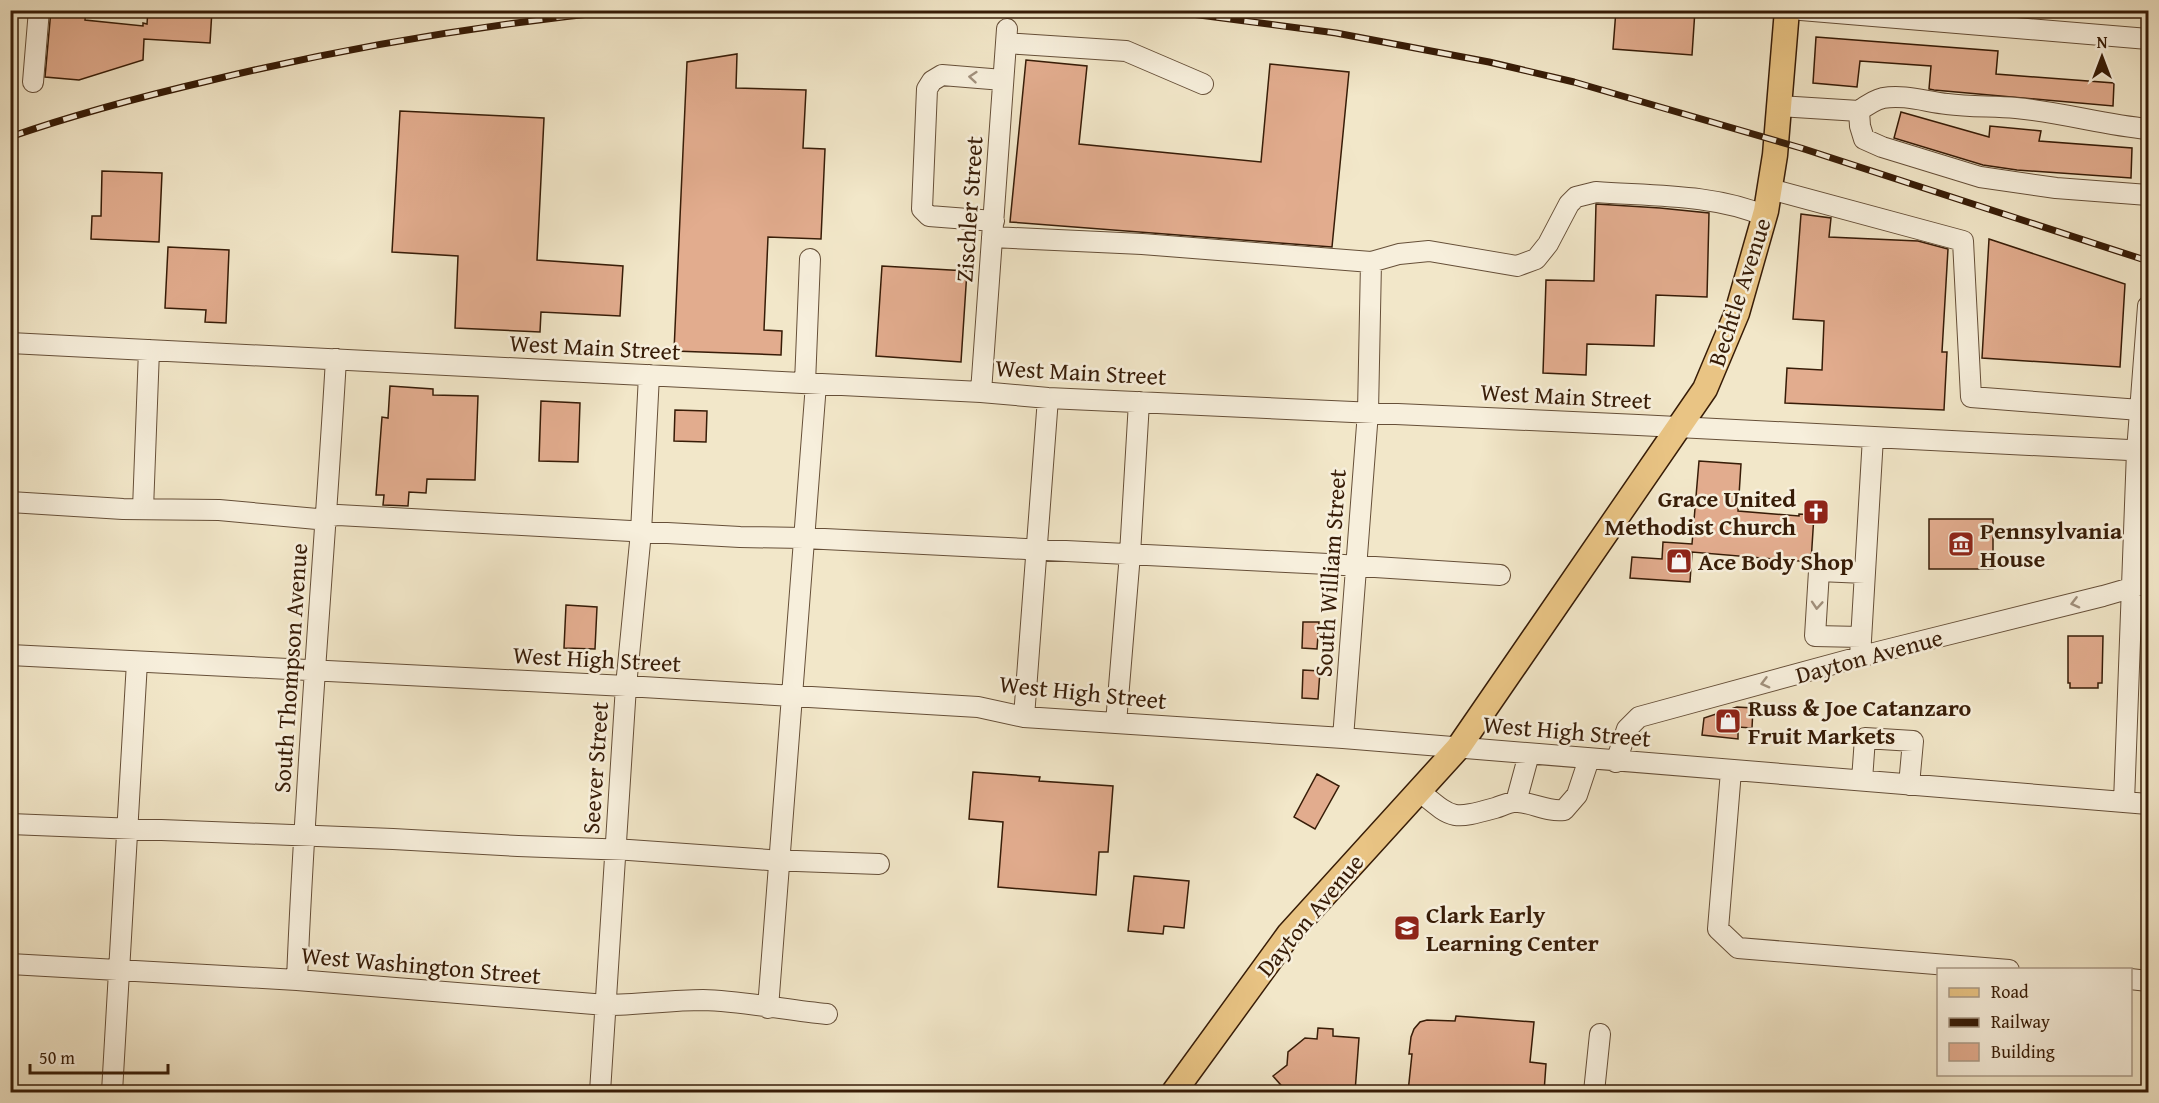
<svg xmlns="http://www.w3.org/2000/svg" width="2159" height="1103" viewBox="0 0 2159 1103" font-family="'Gentium Book Plus',serif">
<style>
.building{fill:#e2ac8e;stroke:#371c07;stroke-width:1.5}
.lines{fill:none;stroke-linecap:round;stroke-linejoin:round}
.minor-casing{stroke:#664f38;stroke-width:22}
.major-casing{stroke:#371c07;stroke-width:27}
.minor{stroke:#f7efdc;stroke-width:20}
.major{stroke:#e9c484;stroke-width:24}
.rail-casing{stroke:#371c07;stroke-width:7}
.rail{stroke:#f7efdc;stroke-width:4.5;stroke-dasharray:14;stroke-linecap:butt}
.oneway{stroke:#a1907c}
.labels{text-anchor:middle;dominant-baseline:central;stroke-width:5;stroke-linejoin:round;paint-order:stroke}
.street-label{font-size:24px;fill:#371c07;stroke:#f7efdc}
.poi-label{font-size:24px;font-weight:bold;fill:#371c07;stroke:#f7efdc;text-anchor:start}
</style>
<rect width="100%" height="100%" fill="#f2e7c9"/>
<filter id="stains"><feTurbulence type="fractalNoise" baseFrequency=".00333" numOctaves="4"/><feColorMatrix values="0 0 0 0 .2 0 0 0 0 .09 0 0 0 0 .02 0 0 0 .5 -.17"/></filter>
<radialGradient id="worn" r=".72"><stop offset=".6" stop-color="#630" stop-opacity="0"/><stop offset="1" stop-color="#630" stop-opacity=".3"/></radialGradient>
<path class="building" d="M51 10H86L85 20 143 26V23L147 24 148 10H212L210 43 144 39 143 60 79 80 45 77Z
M1616 10H1695L1692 55 1613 49Z
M1816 37 1998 51 1996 74 2114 83 2113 106 1934 90 1929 89 1931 66 1860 61 1857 87 1813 83Z
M737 54 736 88 806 90 803 148 825 149 821 239 768 237 764 330 782 331 781 355 674 351 687 62Z
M1026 60 1087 66 1079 144 1261 162 1270 64 1349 72 1332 247 1010 222Z
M400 111 544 118 537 260 623 266 620 316 541 312 540 332 455 328 458 256 392 252Z
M1901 112 1989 137 1990 126 2041 131 2039 141 2132 148 2131 178 2017 170 1983 165 1894 138Z
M102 171 162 173 159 242 91 239 92 216H101Z
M1596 204 1660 208 1709 213 1707 297 1656 295 1654 346 1587 344 1586 375 1543 373 1546 280 1594 281Z
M1801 214 1831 218 1829 237 1918 241 1948 249 1942 352H1947L1944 410 1785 403 1787 368 1822 370 1824 321 1793 319Z
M1989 239 2125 284 2120 367 1982 358Z
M168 247 229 250 226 323 205 322 206 310 165 308Z
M882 266 967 271 961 362 876 356Z
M390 386 433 389V395L478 396 475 480 427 479 426 493 409 492 408 506 383 505 384 495H376L382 417 388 418Z
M541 401 580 403 578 462 539 461Z
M675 410 707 411 706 442 674 441Z
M1699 461 1741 464 1738 511 1799 516V514L1814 515 1811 562 1692 552 1690 582 1630 578 1632 557 1662 559 1663 542 1692 544Z
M1929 519H1993V569H1929Z
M566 605 597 607 595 649 564 648Z
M1303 622H1319L1317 649 1302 648Z
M2068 636H2103L2102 683H2098V688H2070V683H2068Z
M1303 670 1320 671 1318 699 1302 698Z
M1737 707 1753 708 1752 728 1738 727V739L1702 735 1704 718Z
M973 772 1040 777 1039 781 1113 786 1108 852H1099L1096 895 998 887 1003 822 969 819Z
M1317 774 1339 786 1315 829 1294 817Z
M1134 876 1189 881 1184 928 1164 926 1163 934 1128 931Z
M1456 1016 1534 1022 1530 1062 1546 1064 1544 1092H1408L1412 1054H1409L1411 1037 1414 1029 1420 1022 1427 1020 1455 1021Z
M1318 1028 1333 1029V1036L1359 1038 1355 1092H1287L1273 1076 1287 1065 1288 1052 1305 1038 1317 1039Z"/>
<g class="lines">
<defs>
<path id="minor" d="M1801 10 2148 39
M1006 43 1126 51 1203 84
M33 82 39 10
M1779 106 1859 111C1867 105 1874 100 1883 98 1904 94 1927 102 1947 104 1970 107 1993 106 2016 108 2061 112 2104 125 2148 129
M1859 111 1860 126 1864 139 1882 147 1980 177 2056 188 2148 195
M1770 189 1963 241 1971 397 2140 410
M994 221 929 216 922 209 927 89 932 81 942 75 1003 80
M992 237 1142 244 1371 262 1399 254 1429 251 1517 266 1536 259 1548 244 1569 204 1576 197 1596 192C1651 196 1715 194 1765 216
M10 343 981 392 1048 398 1638 425 2148 451
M805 383 810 259
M981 392 1007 29
M10 502 123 509 219 510 317 519 338 515 740 537 804 538 1328 564 1500 575
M143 509 149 350
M1861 637 1815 636 1819 571 1865 573
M10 655 626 686 978 707 1024 717 1343 738 2148 804
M1860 657 1873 437
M1024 717 1048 398
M1116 723 1130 554 1139 402
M1343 738 1368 412 1371 262
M1616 762 1627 729 1639 717 1878 652 2103 596 2148 583
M1731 771 1718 929 1738 948 2009 970
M1862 780 1865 738 1913 741 1909 785
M1419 791C1453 819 1451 820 1495 808 1502 806 1511 801 1518 802 1534 803 1547 812 1564 810L1577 795 1589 759
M1516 802 1529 754
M2124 802 2137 451 2148 306
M10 824 393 839 518 846 629 850 769 860 879 864
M10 964 297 980 606 1005C638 1005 670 1000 703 1000 742 1001 787 1010 827 1014
M2130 979 2148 981
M297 980C305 773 324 566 336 359
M768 1008 816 384
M112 1092 137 662
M600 1092 626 686 641 532 649 375
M1594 1092 1600 1034"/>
<path id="major" d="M1174 1092 1289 934 1458 748 1705 389 1737 313 1766 211 1775 155 1787 10"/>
</defs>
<use href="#minor" class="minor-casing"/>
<use href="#major" class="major-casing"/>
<use href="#minor" class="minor"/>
<use href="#major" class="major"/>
<defs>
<path id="rail" d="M1161 10 1336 33 1489 62 1574 82 1801 148 2148 261
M10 137C76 114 144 96 212 80 348 47 487 24 626 10"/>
</defs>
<use href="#rail" class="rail-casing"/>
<use href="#rail" class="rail"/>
</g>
<defs><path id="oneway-chevron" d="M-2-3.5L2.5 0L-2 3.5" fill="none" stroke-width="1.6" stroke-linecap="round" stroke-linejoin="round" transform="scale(1.5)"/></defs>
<g class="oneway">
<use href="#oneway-chevron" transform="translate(973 77) rotate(-175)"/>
<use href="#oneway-chevron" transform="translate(2075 603) rotate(166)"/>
<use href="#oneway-chevron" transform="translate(1817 605) rotate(94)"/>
<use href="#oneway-chevron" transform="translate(1765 683) rotate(165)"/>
</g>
<defs>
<symbol id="church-square" viewBox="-11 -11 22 22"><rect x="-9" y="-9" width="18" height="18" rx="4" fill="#8f2418" stroke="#f7efdc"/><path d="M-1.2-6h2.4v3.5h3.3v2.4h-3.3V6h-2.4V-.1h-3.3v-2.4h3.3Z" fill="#fff"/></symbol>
<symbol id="museum-square" viewBox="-11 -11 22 22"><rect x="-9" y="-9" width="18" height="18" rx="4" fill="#8f2418" stroke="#f7efdc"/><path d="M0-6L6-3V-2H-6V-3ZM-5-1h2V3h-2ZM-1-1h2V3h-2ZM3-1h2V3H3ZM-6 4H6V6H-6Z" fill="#fff"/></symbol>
<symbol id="shop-square" viewBox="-11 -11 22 22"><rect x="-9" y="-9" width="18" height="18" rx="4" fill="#8f2418" stroke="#f7efdc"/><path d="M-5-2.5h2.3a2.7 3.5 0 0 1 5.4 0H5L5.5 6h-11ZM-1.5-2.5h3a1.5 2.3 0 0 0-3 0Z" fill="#fff"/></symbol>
<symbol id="school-square" viewBox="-11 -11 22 22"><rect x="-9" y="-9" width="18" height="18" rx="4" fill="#8f2418" stroke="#f7efdc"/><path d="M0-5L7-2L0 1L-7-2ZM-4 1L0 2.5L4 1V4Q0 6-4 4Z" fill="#fff"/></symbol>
</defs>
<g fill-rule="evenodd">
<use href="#church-square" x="1801" y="497" width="30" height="30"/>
<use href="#museum-square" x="1946" y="529" width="30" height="30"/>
<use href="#shop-square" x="1664" y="546" width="30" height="30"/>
<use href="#shop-square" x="1713" y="706" width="30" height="30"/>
<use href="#school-square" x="1392" y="913" width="30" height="30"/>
</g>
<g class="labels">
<g class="street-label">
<text transform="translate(969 209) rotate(-86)">Zischler Street</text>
<text transform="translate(1739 292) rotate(-72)">Bechtle Avenue</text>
<text transform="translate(595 347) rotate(3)">West Main Street</text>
<text transform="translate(1081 372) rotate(3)">West Main Street</text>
<text transform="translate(1566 396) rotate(3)">West Main Street</text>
<text transform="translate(1330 573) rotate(-86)">South William Street</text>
<text transform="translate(1869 656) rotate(-15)">Dayton Avenue</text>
<text transform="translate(597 659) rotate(3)">West High Street</text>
<text transform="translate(290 668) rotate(-86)">South Thompson Avenue</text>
<text transform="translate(1083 692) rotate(6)">West High Street</text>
<text transform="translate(1567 731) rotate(5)">West High Street</text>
<text transform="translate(595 768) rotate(-86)">Seever Street</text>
<text transform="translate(1310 915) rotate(-50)">Dayton Avenue</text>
<text transform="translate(421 965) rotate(5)">West Washington Street</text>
</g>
<g class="poi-label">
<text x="1796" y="498" text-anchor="end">Grace United<tspan x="1796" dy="28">Methodist Church</tspan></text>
<text x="1980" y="530">Pennsylvania<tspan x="1980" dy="28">House</tspan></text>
<text x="1698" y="561">Ace Body Shop</text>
<text x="1748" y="707">Russ &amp; Joe Catanzaro<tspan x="1748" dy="28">Fruit Markets</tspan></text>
<text x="1426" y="914">Clark Early<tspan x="1426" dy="28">Learning Center</tspan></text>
</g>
</g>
<rect width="2159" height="1103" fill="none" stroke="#f2e7c9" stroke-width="36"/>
<rect x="12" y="12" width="2135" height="1079" fill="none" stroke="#371c07" stroke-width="3"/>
<rect x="18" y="18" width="2123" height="1067" fill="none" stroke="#371c07" stroke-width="1.5"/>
<rect x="1937" y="968" width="195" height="108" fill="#f7efdc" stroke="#aa9b87" stroke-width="1.5"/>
<rect x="1949" y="988" width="30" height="9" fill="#e9c484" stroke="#aa9b87" stroke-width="1.5"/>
<text x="1991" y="998" font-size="18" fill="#371c07">Road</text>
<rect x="1949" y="1018" width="30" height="9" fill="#371c07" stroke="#aa9b87" stroke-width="1.5"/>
<text x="1991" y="1028" font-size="18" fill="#371c07">Railway</text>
<rect x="1949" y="1043" width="30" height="18" fill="#e2ac8e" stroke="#aa9b87" stroke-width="1.5"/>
<text x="1991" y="1058" font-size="18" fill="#371c07">Building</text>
<g transform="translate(2102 57)" stroke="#f7efdc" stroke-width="4.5" paint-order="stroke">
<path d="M0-4.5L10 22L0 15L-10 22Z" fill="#371c07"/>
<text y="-9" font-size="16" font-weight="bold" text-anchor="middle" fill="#371c07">N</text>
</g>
<path d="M30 1064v9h138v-9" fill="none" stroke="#371c07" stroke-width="3"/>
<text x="39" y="1064" font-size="18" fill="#371c07" stroke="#f7efdc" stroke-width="4.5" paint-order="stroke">50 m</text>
<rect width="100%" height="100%" filter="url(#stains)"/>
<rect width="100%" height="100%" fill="url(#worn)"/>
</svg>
